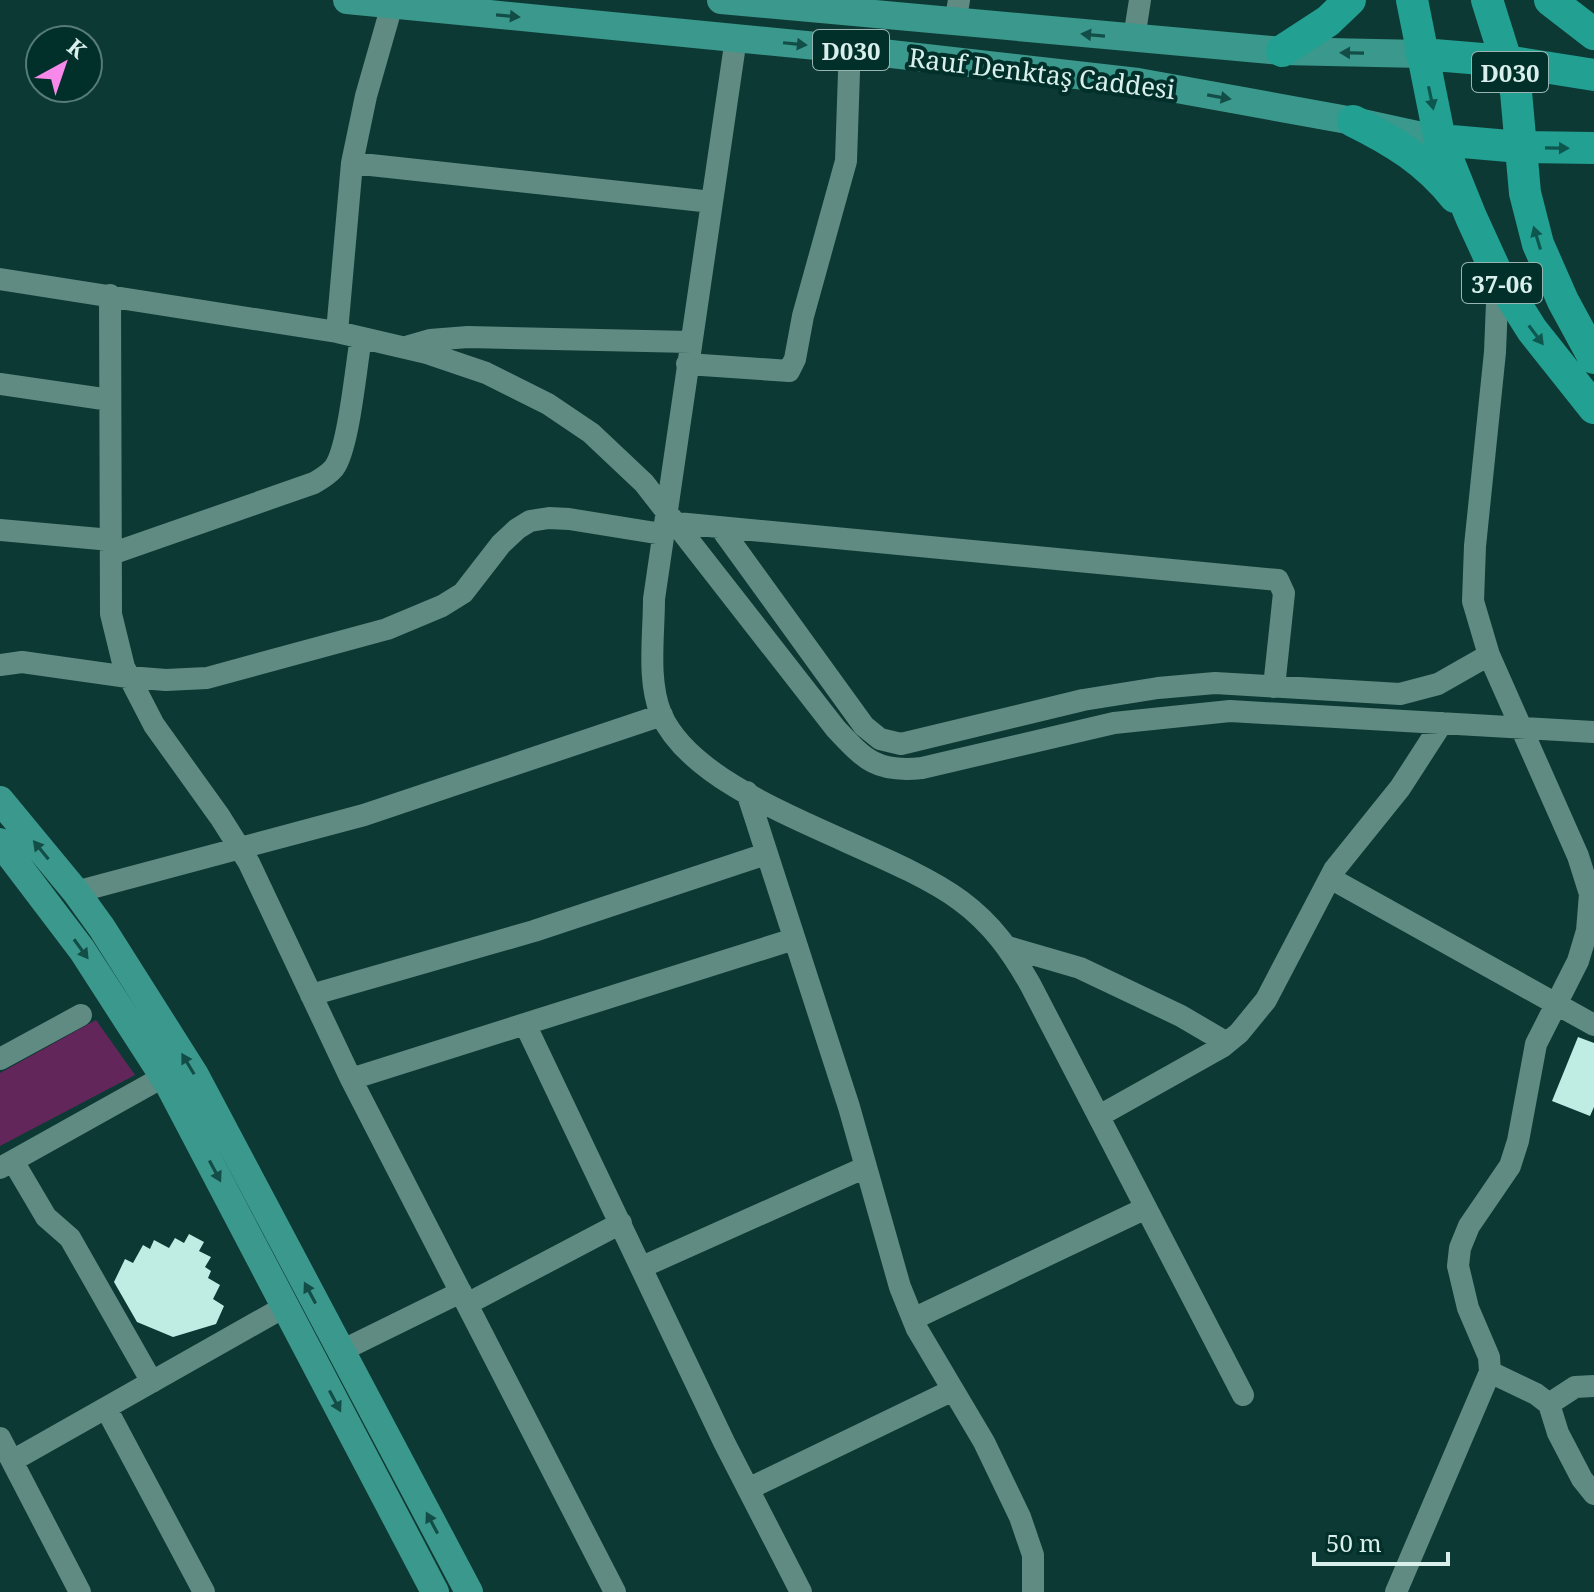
<svg xmlns="http://www.w3.org/2000/svg" width="1594" height="1592" viewBox="0 0 1594 1592" font-family="'Noto Serif',serif">
<style>
.green{fill:#62265b}
.building{fill:#bfede4}
.lines{fill:none;stroke-linecap:round;stroke-linejoin:round}
.minor{stroke:#608b83;stroke-width:22}
.major{stroke:#3b988c;stroke-width:28}
.highway{stroke:#22a092;stroke-width:32}
.oneway{fill:#124e47}
.oneway2{fill:#0d574e}
.labels{text-anchor:middle;dominant-baseline:central;stroke-width:8;stroke-linejoin:round;paint-order:stroke}
.shield{fill:#012f2a;stroke:#98b5b1;stroke-width:2}
.shield-label{font-size:24px;font-weight:bold;fill:#d9efeb}
.street-label{font-size:26px;fill:#d9efeb;stroke:#012f2a}
</style>
<rect width="100%" height="100%" fill="#0d3934"/>
<path class="green" d="M96 1020 135 1075 0 1146V1073Z"/>
<path class="building" d="M1578 1037 1594 1043V1107L1590 1116 1552 1101Z
M189 1234 204 1242 199 1251 211 1257 205 1267 211 1271 208 1278 220 1285 213 1299 224 1306 216 1324 173 1337 137 1322 114 1282 125 1259 133 1263 143 1245 150 1249 154 1240 169 1248 175 1238 184 1243Z"/>
<g class="lines">
<path class="minor" d="M955 23 959 0
M736 38 654 599C654 636 647 680 661 714 699 802 885 844 961 901 992 924 1011 951 1030 984L1243 1395
M1134 38 1140 0
M352 163 712 202
M0 279 337 332 427 353 486 373 548 404 591 433 644 483 836 729C865 760 877 773 922 768L1114 723 1230 711 1594 732
M110 295 111 614 124 667 154 725 220 817 249 863 351 1079 615 1592
M337 332 352 163 366 96 392 5
M409 346 430 340 468 337 691 342
M687 364 789 371 795 359 803 316 846 161 849 72 847 49
M0 384 110 400
M677 523 1278 580 1284 593 1274 687
M720 527 864 726 880 739 901 744 1083 700 1158 688 1215 683 1400 694 1438 684 1489 655
M0 530 111 540
M111 554 314 483C321 479 329 474 334 468 349 448 356 365 361 338
M0 665 22 662 128 677 166 680 207 678 387 629 442 606 463 593 501 544 517 529 530 521 549 518 569 519 662 534
M747 792 849 1107 900 1287 917 1329 984 1442 1020 1517 1033 1555V1592
M1330 878 1594 1025
M76 892 364 815 662 715
M1008 947 1080 968 1181 1016 1227 1043
M311 995 534 931 766 854
M525 1024 724 1442 801 1592
M0 1059 81 1015
M351 1079 794 939
M1099 1116 1222 1047 1239 1033 1266 1000 1334 870 1400 788 1442 723
M13 1161 46 1217 70 1238 152 1382
M0 1168 163 1077
M642 1267 866 1167
M467 1304 621 1223
M913 1319 1146 1208
M341 1351 461 1292
M1490 1372 1536 1394 1549 1404 1558 1433 1582 1479 1594 1494
M1549 1404 1575 1387 1594 1386
M106 1408 204 1592
M0 1438 80 1592
M12 1461 286 1306
M748 1489 953 1390
M1396 1592 1490 1372 1489 1357 1468 1308 1458 1266 1460 1248 1469 1226 1510 1166 1518 1141 1536 1044 1578 961 1587 931 1590 894 1578 856 1489 655 1473 601 1475 546 1495 352 1498 278"/>
<path class="major" d="M347 0 847 49 1138 82 1353 121 1440 140
M721 0 1282 51 1422 54
M0 800 76 892 102 928 195 1075 469 1592
M0 842 82 950 169 1085 435 1592"/>
<path class="highway" d="M1412 0 1440 140 1471 217 1498 276 1532 330 1594 408
M1487 0 1516 92 1525 193 1538 244 1563 301 1594 358
M1550 0 1594 34
M1282 51 1328 21 1350 0
M1422 54 1506 61 1594 75
M1353 121C1394 141 1427 162 1455 197
M1440 140 1520 147 1594 148"/>
</g>
<defs><path id="oneway-solid" d="M-6-.8H1V-3.2L6.5 0L1 3.2V.8H-6Z" transform="scale(2)"/></defs>
<g class="oneway">
<use href="#oneway-solid" transform="translate(508 16) rotate(5)"/>
<use href="#oneway-solid" transform="translate(1093 35) rotate(-175)"/>
<use href="#oneway-solid" transform="translate(795 44) rotate(6)"/>
<use href="#oneway-solid" transform="translate(1352 53) rotate(-179)"/>
<use href="#oneway-solid" transform="translate(1219 97) rotate(10)"/>
<use href="#oneway-solid" transform="translate(41 850) rotate(-129)"/>
<use href="#oneway-solid" transform="translate(81 949) rotate(54)"/>
<use href="#oneway-solid" transform="translate(188 1064) rotate(-121)"/>
<use href="#oneway-solid" transform="translate(215 1171) rotate(62)"/>
<use href="#oneway-solid" transform="translate(310 1293) rotate(-118)"/>
<use href="#oneway-solid" transform="translate(335 1401) rotate(62)"/>
<use href="#oneway-solid" transform="translate(432 1523) rotate(-118)"/>
</g>
<g class="oneway2">
<use href="#oneway-solid" transform="translate(1431 98) rotate(78)"/>
<use href="#oneway-solid" transform="translate(1557 148) rotate(1)"/>
<use href="#oneway-solid" transform="translate(1537 238) rotate(-107)"/>
<use href="#oneway-solid" transform="translate(1536 335) rotate(53)"/>
</g>
<g class="labels">
<g class="shield">
<rect x="813" y="30" width="76" height="40" rx="6"/>
<rect x="1472" y="52" width="76" height="40" rx="6"/>
<rect x="1462" y="263" width="80" height="40" rx="6"/>
</g>
<g class="shield-label">
<text x="851" y="50">D030</text>
<text x="1510" y="72">D030</text>
<text x="1502" y="283">37-06</text>
</g>
<g class="street-label">
<text transform="translate(1042 73) rotate(7)">Rauf Denktaş Caddesi</text>
</g>
</g>
<g transform="translate(64 64) rotate(40)"><circle r="38" fill="#012f2a" stroke="#577c77" stroke-width="2"/>
<path d="M0-6L14 30L0 20L-14 30Z" fill="#f888ea"/>
<text y="-12" font-size="22" font-weight="bold" text-anchor="middle" fill="#d9efeb">K</text>
</g>
<path d="M1314 1552v12h134v-12" fill="none" stroke="#d9efeb" stroke-width="4"/>
<text x="1326" y="1552" font-size="24" fill="#d9efeb" stroke="#012f2a" stroke-width="6" paint-order="stroke">50 m</text>
</svg>
